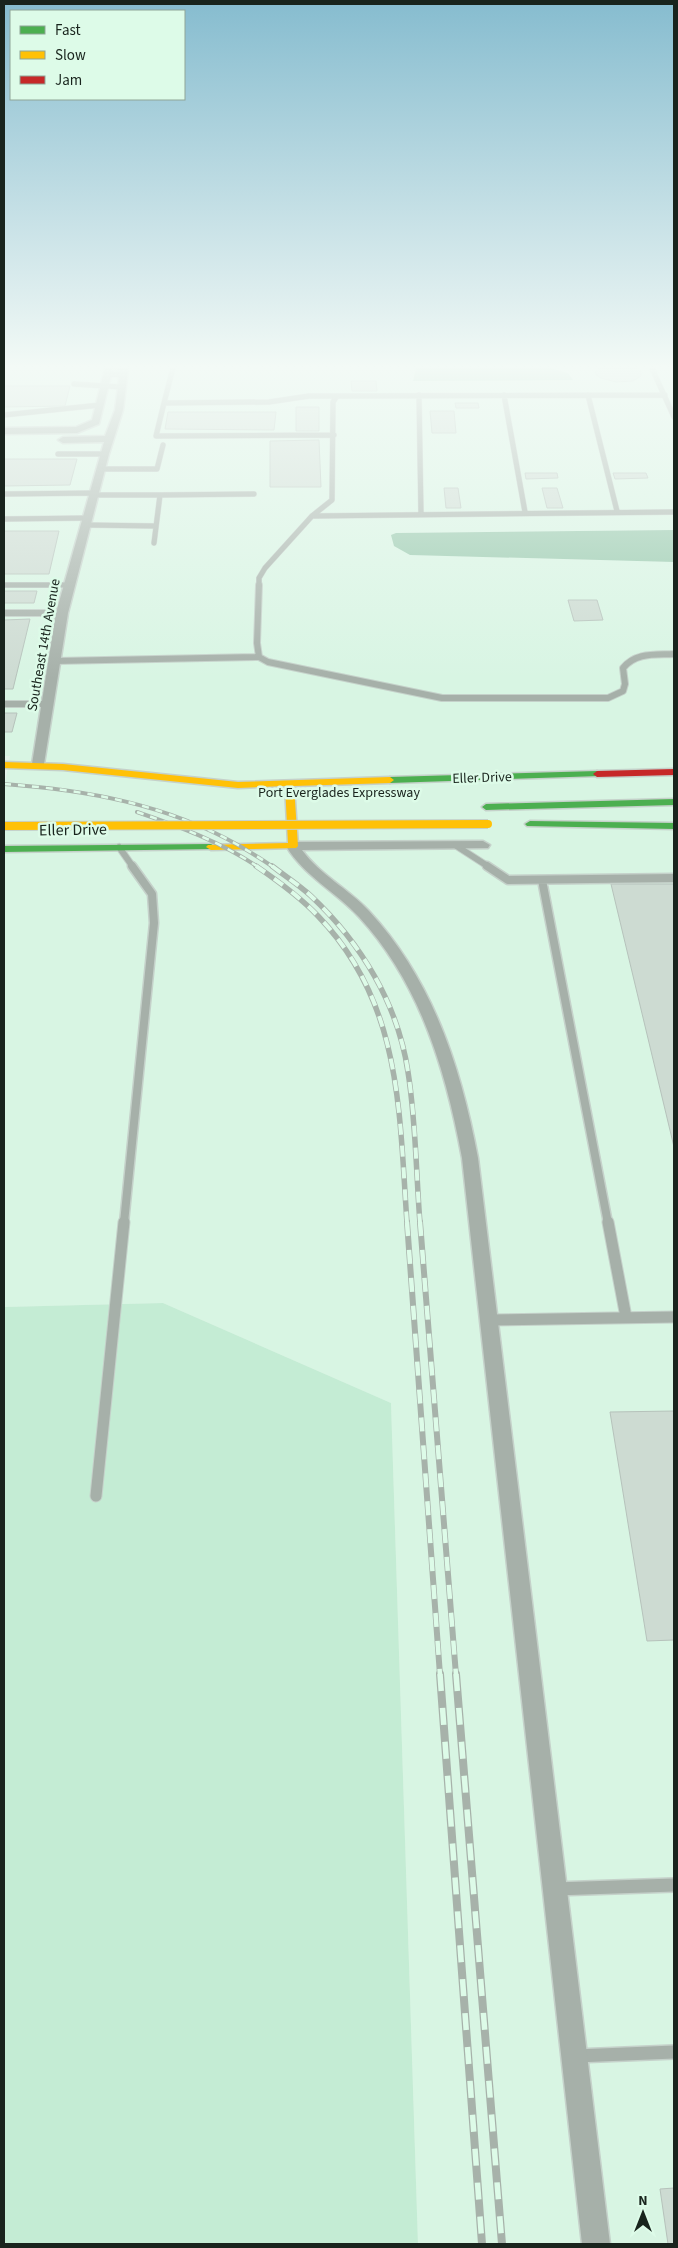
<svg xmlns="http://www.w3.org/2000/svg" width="678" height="2248" viewBox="0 0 678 2248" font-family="'Source Sans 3',sans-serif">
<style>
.built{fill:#d8f5e3}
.green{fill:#c4ecd4}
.water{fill:#94c7aa}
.building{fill:#cddbd2;stroke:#b6c2bb}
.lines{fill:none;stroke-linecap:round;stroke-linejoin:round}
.lane-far4-casing{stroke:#c5d1ca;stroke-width:6}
.lane-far3-casing{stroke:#c5d1ca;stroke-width:8}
.lane-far2-casing{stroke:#c5d1ca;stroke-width:11}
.lane-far1-casing{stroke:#c5d1ca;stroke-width:13}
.lane-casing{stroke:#c5d1ca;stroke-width:16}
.street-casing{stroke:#c5d1ca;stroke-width:3}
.fast-casing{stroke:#c5d1ca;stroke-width:3}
.slow-casing{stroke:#c5d1ca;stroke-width:3}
.jam-casing{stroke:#c5d1ca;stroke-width:3}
.lane-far4{stroke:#a6b0a9;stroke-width:5}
.lane-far3{stroke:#a6b0a9;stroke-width:6}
.lane-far2{stroke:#a6b0a9;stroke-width:8}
.lane-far1{stroke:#a6b0a9;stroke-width:11}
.lane{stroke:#a6b0a9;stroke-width:13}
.street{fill:#a6b0a9;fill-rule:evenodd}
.fast{fill:#4caf50;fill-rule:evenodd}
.slow{fill:#ffc107;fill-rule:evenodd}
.jam{fill:#c62828;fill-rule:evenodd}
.rail-far3-casing{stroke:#a7b2aa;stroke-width:4}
.rail-far2-casing{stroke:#a7b2aa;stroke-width:5.5}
.rail-far1-casing{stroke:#a7b2aa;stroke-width:6}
.rail-casing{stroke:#a7b2aa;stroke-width:8}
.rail-far3{stroke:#ddfbe8;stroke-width:2.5;stroke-dasharray:7;stroke-linecap:butt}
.rail-far2{stroke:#ddfbe8;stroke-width:4;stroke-dasharray:11;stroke-linecap:butt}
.rail-far1{stroke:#ddfbe8;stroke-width:4.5;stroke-dasharray:14;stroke-linecap:butt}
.rail{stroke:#ddfbe8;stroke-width:5.5;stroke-dasharray:17;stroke-linecap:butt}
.slow-bridge-casing{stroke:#c5d1ca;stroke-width:10;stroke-linecap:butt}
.slow-bridge{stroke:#ffc107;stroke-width:8}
.labels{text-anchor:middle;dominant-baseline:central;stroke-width:5;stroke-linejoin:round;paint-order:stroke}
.far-street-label{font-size:14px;fill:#19241d;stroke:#ddfbe8}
.street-label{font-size:16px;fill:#19241d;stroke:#ddfbe8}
</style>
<rect width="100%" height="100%" fill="#e4f4ea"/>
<path class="built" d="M4 364H674V530L396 533 410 555 674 562V2244H418L391 1403 163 1303 4 1307V788L10 756H4Z"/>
<path class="green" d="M163 1303 391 1403 418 2244H4V1307Z"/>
<path class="water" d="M417 364H535L568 373 573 380 413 381Z
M674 530V562L410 555 394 546 391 535 396 533Z"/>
<path class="building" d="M621 364 637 368 641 372V376L633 381 616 382 601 378 596 375 595 371 598 368 603 365Z
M351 381H376L377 391H352Z
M4 386H70L65 406 4 407Z
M455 403H478L479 408H456Z
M296 407H319V431H296Z
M430 411H454L456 433H432Z
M168 412H276L274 430 165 429Z
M319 440 321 487H270V441Z
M4 459H77L70 485 4 486Z
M525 473H557L558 478 526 479Z
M613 473H646L648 478 615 479Z
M444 488H458L461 508H446Z
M542 488H557L563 508H547Z
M4 531H59L49 574H4Z
M4 591H37L34 603H4Z
M568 600H597L603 620 574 621Z
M30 619 13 689H4V620Z
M4 713H17L12 732H4Z
M611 884H674V1147Z
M674 1411V1640L647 1641 610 1412Z
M674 2188V2244H668L660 2189Z"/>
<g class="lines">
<defs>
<path id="lane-far4" d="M124 364V370
M650 364 674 417
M108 374 123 375
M74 384 121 387
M419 395 421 514
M504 395 525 512
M588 395 617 511
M164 403 174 364
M4 415 100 405
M334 435 156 436 164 403 269 402 309 396H337
M58 454H104
M101 469H157L163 445
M4 494 96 493
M95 495H160L154 543
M160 495 254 494
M312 516 674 512
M4 519 89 518
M87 525 156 526
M4 585H69
M259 586V578L265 568 312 516 332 500 333 402 337 396 665 395"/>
<path id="lane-far3" d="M259 585 257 643 259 657 268 662 442 698H608L623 691 625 684 623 668C636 652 655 655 674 654
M4 613H62
M55 661 259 657
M4 704H49
M455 845 489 867
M119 847 133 867"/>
<path id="lane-far2" d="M487 866 508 880 674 878
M542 880 608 1223
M124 1223 154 923 152 894 132 866"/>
<path id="lane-far1" d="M608 1222 626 1317
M489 1320 674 1317
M96 1496 124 1222"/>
<path id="lane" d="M555 1889 674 1885
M576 2056 674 2052"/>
<path id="street" d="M106 364H120L128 370 123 410 109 454 68 613 44 764 38 768 32 764 56 613 104 442 63 443 58 440 63 437 105 436 115 410 120 371 113 368 99 424 77 433 4 434V428L76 427 92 420Z
M483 841 490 845 488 848 302 850C320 875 349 889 369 911 433 980 461 1068 478 1158L610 2244H582L462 1158C446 1071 420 983 359 917 336 892 304 876 286 846L293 842Z"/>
<path id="fast" d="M597 771 601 774 600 776 390 783 386 780 390 777Z
M674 799V805L486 810 482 807 486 804Z
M530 821 674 823V829L527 826 525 824Z
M211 844 216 847 214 849 4 852V846Z"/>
<path id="slow" d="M4 762 63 764 238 782 390 777 394 780 390 783 294 786 298 846 296 848 211 850 206 847 208 845 288 843 285 786 238 788 63 770 4 768Z"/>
<path id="jam" d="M674 769V775L597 777 593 774 597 771Z"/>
</defs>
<use href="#lane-far4" class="lane-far4-casing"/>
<use href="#lane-far3" class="lane-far3-casing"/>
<use href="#lane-far2" class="lane-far2-casing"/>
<use href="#lane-far1" class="lane-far1-casing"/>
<use href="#lane" class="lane-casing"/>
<use href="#street" class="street-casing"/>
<use href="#fast" class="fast-casing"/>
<use href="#slow" class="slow-casing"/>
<use href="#jam" class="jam-casing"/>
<use href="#lane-far4" class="lane-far4"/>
<use href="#lane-far3" class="lane-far3"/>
<use href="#lane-far2" class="lane-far2"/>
<use href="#lane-far1" class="lane-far1"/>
<use href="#lane" class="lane"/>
<use href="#street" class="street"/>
<use href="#fast" class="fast"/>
<use href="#slow" class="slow"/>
<use href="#jam" class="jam"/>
<defs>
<path id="rail-far3" d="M4 784C86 790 166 804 238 845 250 852 262 859 273 867
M137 812C178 826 221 842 258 867"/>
<path id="rail-far2" d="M256 866C278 881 300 897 318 916 402 1003 399 1111 407 1223
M272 866C285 876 299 885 311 896 361 943 398 1004 408 1072 416 1122 416 1173 420 1223"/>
<path id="rail-far1" d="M407 1222 440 1675
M420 1222 456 1675"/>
<path id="rail" d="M440 1674 482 2244
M456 1674 502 2244"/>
</defs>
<use href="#rail-far3" class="rail-far3-casing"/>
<use href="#rail-far2" class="rail-far2-casing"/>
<use href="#rail-far1" class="rail-far1-casing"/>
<use href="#rail" class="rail-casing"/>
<use href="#rail-far3" class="rail-far3"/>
<use href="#rail-far2" class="rail-far2"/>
<use href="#rail-far1" class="rail-far1"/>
<use href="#rail" class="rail"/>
<defs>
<path id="slow-bridge" d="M4 826 488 824"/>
</defs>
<use href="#slow-bridge" class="slow-bridge-casing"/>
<use href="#slow-bridge" class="slow-bridge"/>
</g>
<linearGradient id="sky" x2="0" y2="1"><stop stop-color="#86bccf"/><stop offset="0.54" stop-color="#f3faf6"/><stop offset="1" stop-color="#f3faf6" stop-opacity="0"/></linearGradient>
<rect width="678" height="679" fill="url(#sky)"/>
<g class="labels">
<g class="far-street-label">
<text transform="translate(44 645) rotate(-80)">Southeast 14th Avenue</text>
<text transform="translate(482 778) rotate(-2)">Eller Drive</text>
<text x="339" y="793">Port Everglades Expressway</text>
</g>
<g class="street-label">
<text transform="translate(73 830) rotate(-1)">Eller Drive</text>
</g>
</g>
<rect width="678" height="2248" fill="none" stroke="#19241d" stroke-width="10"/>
<rect x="10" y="10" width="175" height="90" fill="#ddfbe8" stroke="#8fa597"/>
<rect x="20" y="26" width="25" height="8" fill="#4caf50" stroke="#8fa597"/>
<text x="55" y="35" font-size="15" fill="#19241d">Fast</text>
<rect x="20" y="51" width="25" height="8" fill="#ffc107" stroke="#8fa597"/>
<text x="55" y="60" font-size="15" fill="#19241d">Slow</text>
<rect x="20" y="76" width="25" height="8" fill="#c62828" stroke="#8fa597"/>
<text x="55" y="85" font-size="15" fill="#19241d">Jam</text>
<g transform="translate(643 2213)" stroke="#ddfbe8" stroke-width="4" paint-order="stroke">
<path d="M0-4L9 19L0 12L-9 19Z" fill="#19241d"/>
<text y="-8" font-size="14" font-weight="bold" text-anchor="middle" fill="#19241d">N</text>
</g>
</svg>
